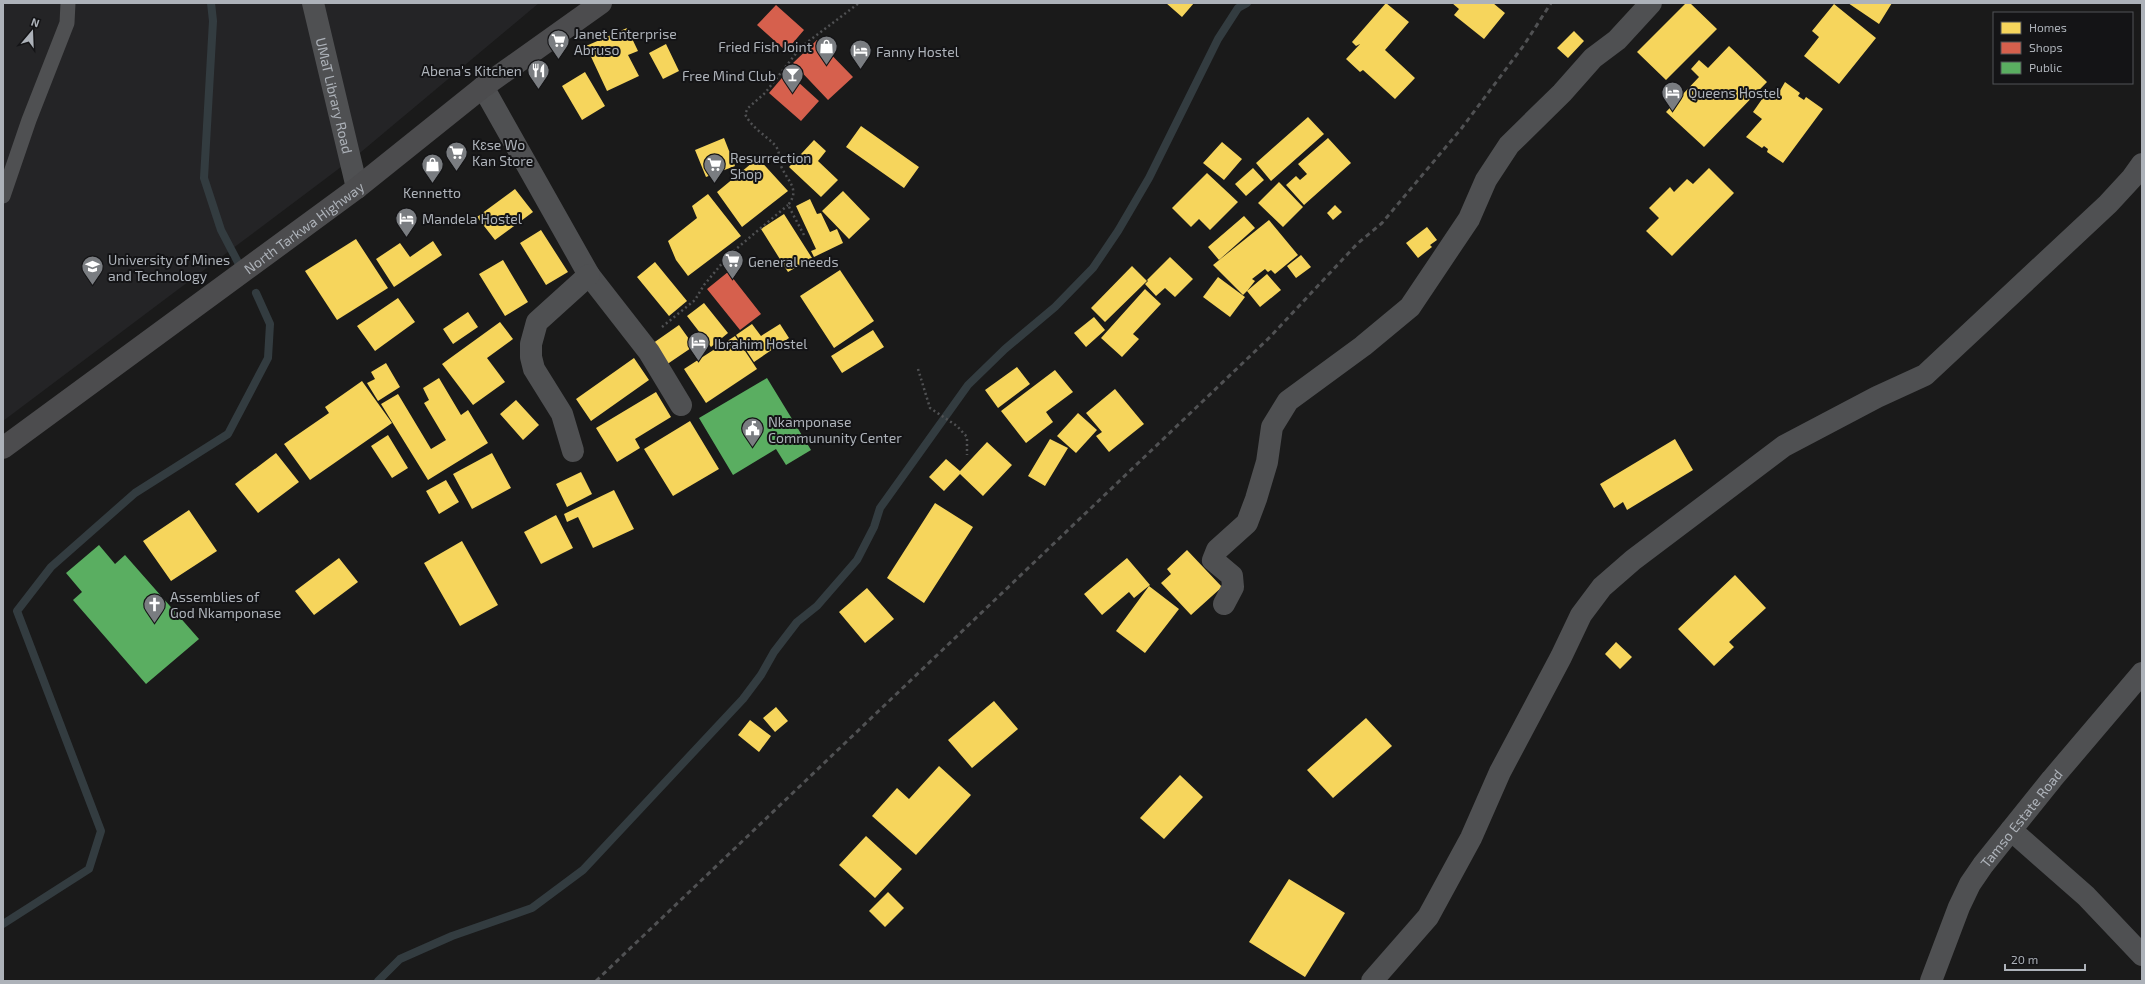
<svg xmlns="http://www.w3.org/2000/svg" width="2145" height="984" viewBox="0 0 2145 984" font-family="'Exo 2',sans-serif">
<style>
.built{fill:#242426}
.homes{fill:#f6d55c}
.shops{fill:#d6604d}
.public{fill:#5aae61}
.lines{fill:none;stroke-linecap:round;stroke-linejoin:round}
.stream{stroke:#333c40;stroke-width:8}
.path{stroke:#505153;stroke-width:2.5;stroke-dasharray:2 3;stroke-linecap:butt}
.lane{stroke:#4f5052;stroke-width:15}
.street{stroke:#4f5052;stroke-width:22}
.primary{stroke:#4c4c4e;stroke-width:22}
.rail{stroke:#505153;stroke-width:3;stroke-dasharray:5 4;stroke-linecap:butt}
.labels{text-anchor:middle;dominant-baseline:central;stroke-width:4;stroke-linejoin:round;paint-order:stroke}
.poi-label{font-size:14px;fill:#adb2b9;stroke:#141416;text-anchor:start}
.street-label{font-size:14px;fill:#adb2b9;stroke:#141416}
</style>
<rect width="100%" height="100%" fill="#1a1a1a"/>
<path class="built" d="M3 3H539L361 152 3 421Z"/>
<path class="homes" d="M1166 3H1194L1182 17Z
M1386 3 1409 22 1385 50 1415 78 1395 99 1363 70 1360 72 1346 59 1360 44 1356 46 1352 42Z
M1452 3H1493L1505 13 1484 39 1454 15 1459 9Z
M1686 3H1690L1717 29 1666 80 1637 52Z
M1848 3H1892L1879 24Z
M1834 4 1876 38 1839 84 1804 56 1819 37 1812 31Z
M627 28 638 51 628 55 639 76 607 91 586 46Z
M1574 31 1584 41 1568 58 1557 48Z
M666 44 679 71 663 79 649 53Z
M1729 46 1767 82 1704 147 1666 112 1699 77 1691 69 1699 60 1708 68Z
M585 72 605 106 582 120 562 86Z
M1785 82 1800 93 1798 96 1804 100 1806 97 1823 109 1783 163 1767 152 1768 149 1764 146 1762 148 1746 137 1762 119 1753 112 1767 92 1775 99Z
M1308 117 1324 134 1271 181 1256 163Z
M861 126 919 167 904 188 846 147Z
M724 138 735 166 706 177 695 150Z
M1328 138 1351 163 1304 205 1286 185 1296 176 1300 180 1307 174 1298 164Z
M814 140 826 151 818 161 838 180 821 197 789 167Z
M1222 142 1242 159 1224 180 1203 163Z
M758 158 788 191 742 227 717 192Z
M1253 168 1264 180 1246 196 1235 184Z
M1709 168 1734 193 1672 256 1646 231 1659 218 1649 208 1670 187 1674 192 1687 179 1693 184Z
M1207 173 1238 202 1210 230 1199 219 1191 227 1172 208Z
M1279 182 1303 207 1283 227 1258 203Z
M515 189 533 212 495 240 477 217Z
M843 191 870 219 849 239 822 211Z
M708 194 741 236 688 276 676 260 668 241 697 218 692 206Z
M810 199 817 214 821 213 830 232 837 229 843 243 814 257 811 251 816 249 796 206Z
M1335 205 1342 212 1333 220 1327 213Z
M784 214 812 258 788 272 761 229Z
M1244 216 1255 228 1219 260 1208 247Z
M1269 220 1298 255 1275 274 1271 270 1268 272 1265 269 1252 279 1255 281 1247 291 1267 274 1281 290 1260 307 1247 291 1243 295 1213 265Z
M1427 227 1437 240 1430 245 1432 247 1418 258 1406 243Z
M541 230 568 272 546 285 520 243Z
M356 239 388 288 337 320 305 271Z
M433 241 442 255 394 287 376 259 400 243 410 257Z
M1301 255 1311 267 1296 278 1287 266Z
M1170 257 1193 279 1175 297 1165 288 1156 296 1145 284 1148 281 1147 280Z
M503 260 528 302 505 316 479 274Z
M655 262 687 301 669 316 637 277Z
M1132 266 1147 281 1105 322 1091 308Z
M840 270 874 321 834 348 800 296Z
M1218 277 1245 297 1230 317 1203 297Z
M1145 289 1161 304 1133 334 1139 339 1122 357 1101 338Z
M398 298 415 322 375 351 357 326Z
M704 303 728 333 711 347 687 316Z
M468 312 478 327 453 344 443 329Z
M1094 317 1105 330 1086 347 1074 333Z
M500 322 513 339 487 358 505 382 473 405 442 364Z
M752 324 761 336 780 324 789 338 754 362 736 335Z
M679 325 694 346 663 367 649 346Z
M873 330 884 347 842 373 831 356Z
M735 336 757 369 706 403 684 369Z
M634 358 649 380 591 421 576 399Z
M386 363 400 387 378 401 367 383 375 379 371 372Z
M1017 367 1030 384 998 408 985 390Z
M1055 370 1073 392 1046 412 1053 422 1026 443 1001 411Z
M439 378 461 415 468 410 488 443 428 480 381 404 398 394 431 449 446 440 424 403 429 400 423 388Z
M362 381 392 423 310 480 284 444 329 413 325 407Z
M1115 389 1144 424 1109 452 1096 436 1102 432 1086 413Z
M656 392 671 417 635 439 640 448 617 462 596 428Z
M516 400 539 425 523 440 500 414Z
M1078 413 1097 430 1076 453 1057 436Z
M690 421 719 469 673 496 644 449Z
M388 435 408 468 392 478 371 446Z
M1050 439 1068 448 1045 486 1028 476Z
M1675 439 1693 470 1627 510 1623 502 1614 508 1600 484Z
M987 442 1012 465 983 496 960 474 944 491 929 477 946 459 960 471Z
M276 453 299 482 258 513 235 484Z
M492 453 511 488 472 509 453 474Z
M581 472 592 494 567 507 556 484Z
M446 480 459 502 439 514 426 491Z
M614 490 634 529 593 548 578 517 567 522 564 514Z
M935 503 973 527 924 603 887 578Z
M189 510 217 551 171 581 143 541Z
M556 515 573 548 541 564 524 532Z
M462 541 498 605 460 626 424 563Z
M1187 550 1222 587 1191 615 1161 583 1171 574 1167 569Z
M339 558 358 582 314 615 295 591Z
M1127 558 1150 585 1134 598 1129 592 1102 615 1084 594Z
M1735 575 1766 608 1729 642 1734 647 1714 666 1678 629Z
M1149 586 1179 609 1145 653 1116 631Z
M867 588 894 619 865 643 839 612Z
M1616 642 1632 657 1620 669 1605 654Z
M994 701 1018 729 972 768 948 740Z
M776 707 788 721 775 732 763 718Z
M1366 718 1392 746 1333 798 1307 770Z
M750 720 771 736 759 752 738 735Z
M939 766 971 795 916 855 872 816 897 788 909 799Z
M1180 775 1203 797 1164 839 1140 818Z
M866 836 902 869 875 898 839 865Z
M1289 879 1345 913 1305 977 1249 942Z
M888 892 904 908 885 927 869 911Z"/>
<path class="shops" d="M776 5 804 30 786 51 757 25Z
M817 40 853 77 828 100 793 63Z
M787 72 819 101 801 121 769 93Z
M728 272 761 314 740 330 707 289Z"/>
<path class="public" d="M767 378 811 450 786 465 776 449 733 475 699 418Z
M99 545 115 564 125 555 199 639 146 684 73 600 82 592 66 573Z"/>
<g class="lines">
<path class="stream" d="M211 3 213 21 204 178 221 230 242 270
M3 924 89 869 101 831 17 611 51 567 135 493 228 434 268 358 270 324 256 293
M378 981 400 959 452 936 532 908 583 870 743 699 761 675 774 652 797 622 817 606 857 560 874 527 880 508 968 385 1005 349 1055 307 1093 268 1118 231 1149 178 1218 39 1238 8 1247 3"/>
<path class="path" d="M804 235 788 205C801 189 787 181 781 166 778 158 781 153 775 145 765 135 751 127 745 114L748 108 765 93 801 47 859 3
M662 327 695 300 704 285 729 255 788 205
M918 369 930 408 957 426 967 437V455"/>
<path class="lane" d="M3 196 29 120 67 23 68 3"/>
<g class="street">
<path id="s1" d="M313 3 357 188"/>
<path d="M483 87 589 275 649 352 681 405"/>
<path d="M573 451 562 414 534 369 531 357V344L537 322 589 275"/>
<path d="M1224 604 1233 587 1232 576 1213 560 1217 550 1247 523 1256 499 1267 462 1272 427 1288 401 1363 346 1410 307 1469 219 1486 180 1509 145 1562 93 1593 58 1617 40 1651 3"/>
<path d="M2011 830 2086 896 2142 955"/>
<path d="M1372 981 1428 917 1471 838 1500 772 1561 657 1581 615 1602 587 1633 560 1784 446 1877 397 1925 375 2108 204 2132 178 2142 164"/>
<path id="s2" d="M1931 981 1959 907 1970 884 1983 865 2052 779 2142 673"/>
</g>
<path class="primary" id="s3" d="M3 448 357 188 483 87 601 3"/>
<path class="rail" d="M596 981 1270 337 1357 244 1382 223 1461 129 1524 45 1551 3"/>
</g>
<defs>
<symbol id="supermarket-pin" viewBox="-11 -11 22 30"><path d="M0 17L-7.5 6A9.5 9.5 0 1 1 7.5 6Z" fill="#7a7d81" stroke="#141416"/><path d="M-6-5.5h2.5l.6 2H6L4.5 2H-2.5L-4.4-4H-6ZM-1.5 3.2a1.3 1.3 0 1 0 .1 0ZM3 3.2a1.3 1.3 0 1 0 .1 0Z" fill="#fff"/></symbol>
<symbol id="shop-pin" viewBox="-11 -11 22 30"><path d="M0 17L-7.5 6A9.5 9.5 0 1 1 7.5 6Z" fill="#7a7d81" stroke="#141416"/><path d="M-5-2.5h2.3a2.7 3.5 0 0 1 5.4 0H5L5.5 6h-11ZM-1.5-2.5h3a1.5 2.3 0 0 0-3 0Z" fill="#fff"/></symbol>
<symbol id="hotel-pin" viewBox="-11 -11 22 30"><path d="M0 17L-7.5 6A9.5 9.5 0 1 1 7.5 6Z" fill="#7a7d81" stroke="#141416"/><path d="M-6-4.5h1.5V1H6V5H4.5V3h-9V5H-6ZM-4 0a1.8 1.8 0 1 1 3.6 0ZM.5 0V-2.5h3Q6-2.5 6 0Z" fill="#fff"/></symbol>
<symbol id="restaurant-pin" viewBox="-11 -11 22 30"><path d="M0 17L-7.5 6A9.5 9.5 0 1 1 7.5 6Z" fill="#7a7d81" stroke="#141416"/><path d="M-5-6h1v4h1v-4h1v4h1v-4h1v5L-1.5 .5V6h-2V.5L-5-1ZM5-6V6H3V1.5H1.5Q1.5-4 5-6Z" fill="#fff"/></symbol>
<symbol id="bar-pin" viewBox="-11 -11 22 30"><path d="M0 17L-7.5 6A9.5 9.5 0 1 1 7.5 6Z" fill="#7a7d81" stroke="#141416"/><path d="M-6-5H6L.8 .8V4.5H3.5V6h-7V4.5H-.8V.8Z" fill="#fff"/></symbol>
<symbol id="university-pin" viewBox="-11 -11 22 30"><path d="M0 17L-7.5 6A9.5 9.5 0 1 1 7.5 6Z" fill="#7a7d81" stroke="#141416"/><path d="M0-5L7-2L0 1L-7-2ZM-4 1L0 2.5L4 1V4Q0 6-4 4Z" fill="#fff"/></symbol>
<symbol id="civic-pin" viewBox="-11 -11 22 30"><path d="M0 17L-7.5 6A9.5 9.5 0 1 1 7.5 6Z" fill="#7a7d81" stroke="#141416"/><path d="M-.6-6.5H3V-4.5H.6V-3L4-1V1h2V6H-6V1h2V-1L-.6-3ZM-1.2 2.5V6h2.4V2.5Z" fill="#fff"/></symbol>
<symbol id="church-pin" viewBox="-11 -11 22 30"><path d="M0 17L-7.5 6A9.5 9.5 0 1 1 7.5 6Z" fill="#7a7d81" stroke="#141416"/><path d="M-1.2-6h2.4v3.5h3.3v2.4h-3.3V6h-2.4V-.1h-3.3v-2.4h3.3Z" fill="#fff"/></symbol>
</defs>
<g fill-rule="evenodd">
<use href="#supermarket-pin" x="546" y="28" width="25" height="34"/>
<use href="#shop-pin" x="814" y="34" width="25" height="34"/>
<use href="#hotel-pin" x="848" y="38" width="25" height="34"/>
<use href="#restaurant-pin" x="526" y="58" width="25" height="34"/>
<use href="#bar-pin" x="780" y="62" width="25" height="34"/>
<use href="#hotel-pin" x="1660" y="80" width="25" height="34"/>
<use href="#supermarket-pin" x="444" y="140" width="25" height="34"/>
<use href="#shop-pin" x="420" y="152" width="25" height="34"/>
<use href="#supermarket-pin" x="702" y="152" width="25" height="34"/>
<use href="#hotel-pin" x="394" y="206" width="25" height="34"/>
<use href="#supermarket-pin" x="720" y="248" width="25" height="34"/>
<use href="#university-pin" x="80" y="254" width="25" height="34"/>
<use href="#hotel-pin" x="686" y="330" width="25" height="34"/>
<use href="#civic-pin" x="740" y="416" width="25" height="34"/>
<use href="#church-pin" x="142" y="592" width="25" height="34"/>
</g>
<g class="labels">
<g class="poi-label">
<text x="574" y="33">Janet Enterprise<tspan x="574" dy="16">Abruso</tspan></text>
<text x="812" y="46" text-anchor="end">Fried Fish Joint</text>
<text x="876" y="51">Fanny Hostel</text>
<text x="522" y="70" text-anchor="end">Abena's Kitchen</text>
<text x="776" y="75" text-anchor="end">Free Mind Club</text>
<text x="1688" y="92">Queens Hostel</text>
<text x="472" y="144">Kɛse Wo<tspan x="472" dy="16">Kan Store</tspan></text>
<text x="730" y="157">Resurrection<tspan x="730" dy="16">Shop</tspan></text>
<text x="432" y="192" text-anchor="middle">Kennetto</text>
<text x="422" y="218">Mandela Hostel</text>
<text x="108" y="259">University of Mines<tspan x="108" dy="16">and Technology</tspan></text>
<text x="748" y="261">General needs</text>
<text x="714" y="343">Ibrahim Hostel</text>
<text x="768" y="421">Nkamponase<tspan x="768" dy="16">Commununity Center</tspan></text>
<text x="170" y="596">Assemblies of<tspan x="170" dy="16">God Nkamponase</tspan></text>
</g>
<g class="street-label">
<text stroke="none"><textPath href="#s1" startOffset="95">UMaT Library Road</textPath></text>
<text stroke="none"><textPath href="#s3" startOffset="373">North Tarkwa Highway</textPath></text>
<text stroke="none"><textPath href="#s2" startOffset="188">Tamso Estate Road</textPath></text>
</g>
</g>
<rect width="2145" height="984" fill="none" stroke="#adb2b9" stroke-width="8"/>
<rect x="1993" y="12" width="140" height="72" fill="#141416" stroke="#515357"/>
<rect x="2001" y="22" width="20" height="12" fill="#f6d55c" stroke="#515357"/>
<text x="2029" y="32" font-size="12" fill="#adb2b9">Homes</text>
<rect x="2001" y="42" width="20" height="12" fill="#d6604d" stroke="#515357"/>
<text x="2029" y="52" font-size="12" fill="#adb2b9">Shops</text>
<rect x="2001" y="62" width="20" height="12" fill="#5aae61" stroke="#515357"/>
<text x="2029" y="72" font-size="12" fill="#adb2b9">Public</text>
<g transform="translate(32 32) rotate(19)" stroke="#141416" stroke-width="3" paint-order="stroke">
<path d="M0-3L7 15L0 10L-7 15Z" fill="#adb2b9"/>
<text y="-6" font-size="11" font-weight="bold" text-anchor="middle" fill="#adb2b9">N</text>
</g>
<path d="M2005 964v6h80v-6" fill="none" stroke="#adb2b9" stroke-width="2"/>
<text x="2011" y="964" font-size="12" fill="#adb2b9" stroke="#141416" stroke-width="3" paint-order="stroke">20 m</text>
</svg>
